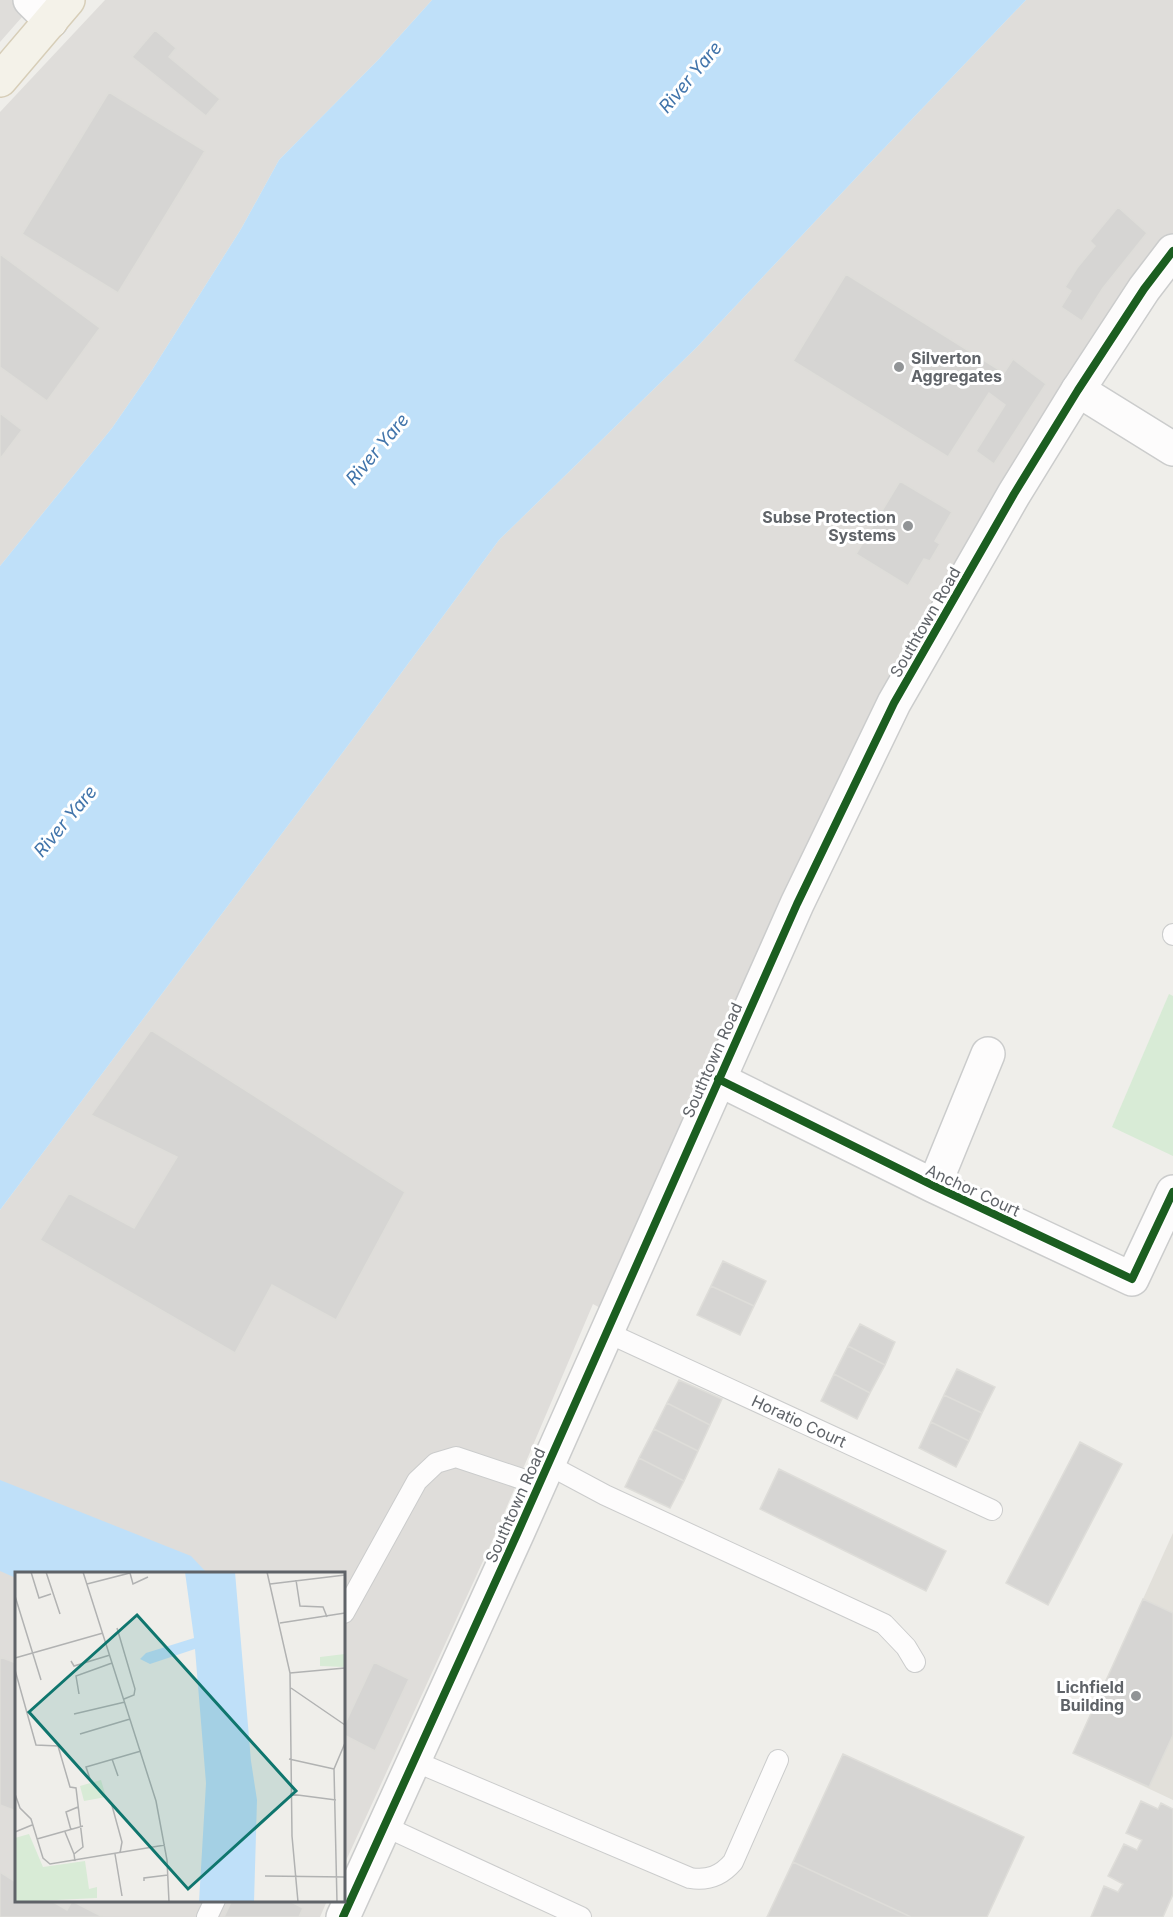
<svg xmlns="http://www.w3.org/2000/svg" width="1173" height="1917" viewBox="0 0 1173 1917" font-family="Inter,sans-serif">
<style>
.industrial{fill:#dfddda}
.education{fill:#e2e0da}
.green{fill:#d8ebd6}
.water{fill:#bfe0f9}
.building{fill:#d6d5d3;stroke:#deddd9;stroke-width:1.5}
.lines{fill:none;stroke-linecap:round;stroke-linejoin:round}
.service-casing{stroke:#cbcccc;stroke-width:22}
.minor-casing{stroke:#cbcccc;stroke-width:36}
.tertiary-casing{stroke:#cbcccc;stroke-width:36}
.primary-casing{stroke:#d7ceb8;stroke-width:36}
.service{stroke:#fdfcfc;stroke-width:20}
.minor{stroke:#fdfcfc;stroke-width:33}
.tertiary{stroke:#fdfcfc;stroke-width:33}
.primary{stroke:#f4f2e9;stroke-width:33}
.cycleway-casing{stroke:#fff;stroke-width:11}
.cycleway{stroke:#1b5e20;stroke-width:8}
.poi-dot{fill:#919496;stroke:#fff;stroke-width:2}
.labels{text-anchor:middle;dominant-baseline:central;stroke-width:6;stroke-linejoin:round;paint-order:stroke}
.poi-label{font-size:16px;font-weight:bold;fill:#5f6368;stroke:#fff;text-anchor:end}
.street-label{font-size:16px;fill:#5f6368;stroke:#fff}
.water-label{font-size:18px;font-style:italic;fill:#4174aa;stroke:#fff}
.inset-road{fill:none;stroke:#b1b2b2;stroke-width:1.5}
.view{fill:#0f766e;fill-opacity:0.15;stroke:#0f766e;stroke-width:3}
.inset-edge{fill:none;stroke:#5f6368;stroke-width:3}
</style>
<rect width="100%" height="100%" fill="#efeeea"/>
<path class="industrial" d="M0 0H37L0 42Z
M105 0H432L379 59 279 160 241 229 152 370 112 428 0 566V112Z
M1026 0H1173V251L1014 494 613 1315 593 1304 494 1537 344 1865V1574H16V1900L327 1901 320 1917H0V1210L352 740 499 540 697 347 870 163Z"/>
<path class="education" d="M1173 1533V1800L1073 1753Z"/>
<path class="green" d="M1169 994 1173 996V1156L1112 1127Z"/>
<path class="water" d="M432 0H1026L870 163 697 347 499 540 352 740 0 1210V566L112 428 152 370 241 229 279 160 379 59Z
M0 1480 191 1556 207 1573 16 1574V1578L0 1571Z"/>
<path class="building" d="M155 30 176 48 169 57 220 99 206 116 132 57Z
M109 92 205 151 118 293 22 234Z
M1118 207 1147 233 1103 288 1082 321 1061 307 1071 291 1065 287 1077 268 1095 246 1090 241Z
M0 254 100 328 47 401 0 367Z
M846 274 1004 373 1013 359 1046 384 994 464 976 451 1005 405 989 393 948 457 793 361Z
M0 413 22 430 0 459Z
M900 481 952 512 935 541 940 544 930 561 924 559 908 586 856 554Z
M151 1030 405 1192 336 1320 272 1285 235 1353 40 1240 69 1193 134 1228 177 1157 91 1115Z
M723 1261 766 1281 754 1306 711 1286Z
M711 1286 754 1306 740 1335 697 1315Z
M860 1324 895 1342 885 1365 848 1346Z
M848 1346 885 1365 870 1393 834 1374Z
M957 1369 995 1387 982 1413 944 1395Z
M834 1374 870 1393 857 1419 821 1401Z
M679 1380 722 1399 710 1425 667 1403Z
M944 1395 982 1413 969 1441 931 1422Z
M667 1403 710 1425 698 1451 654 1429Z
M931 1422 969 1441 956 1467 919 1448Z
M654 1429 698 1451 684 1481 639 1458Z
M1080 1442 1122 1464 1048 1605 1006 1583Z
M639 1458 684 1481 670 1508 625 1487Z
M779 1469 946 1551 926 1591 760 1509Z
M1143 1599 1173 1613V1735L1149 1787 1073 1753Z
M0 1657 16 1663V1811L0 1805Z
M374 1662 409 1679 375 1751 344 1735V1726Z
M843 1754 1024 1837 987 1917H911L793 1862Z
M1141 1801 1158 1809 1161 1803 1173 1809V1894L1163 1917H1091L1104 1886 1118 1892 1123 1884 1108 1876 1124 1844 1137 1850 1142 1840 1126 1833Z
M793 1862 911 1917H767Z
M0 1872 16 1882V1900H50L67 1910 72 1901 103 1917H0Z
M232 1900H288L303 1908 299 1917H224Z"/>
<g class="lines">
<defs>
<path id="service" d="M1173 935V934
M606 1332 992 1510
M547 1464 605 1495 884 1624 906 1647 915 1662
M344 1613 417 1481 436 1463 456 1457 519 1478 538 1486
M414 1761 690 1878C708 1881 721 1876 733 1862L778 1760
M384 1826 581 1917
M207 1917 215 1900"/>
<path id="minor" d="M30 0 51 21
M1078 390 1173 449
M718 1079 934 1186 1132 1279 1173 1192
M934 1186 988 1054"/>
<path id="tertiary" d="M343 1917 518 1532 797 904 894 703 1014 494 1078 390 1144 289 1173 251"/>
<path id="primary" d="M0 80 68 0"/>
</defs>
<use href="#service" class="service-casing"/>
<use href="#minor" class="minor-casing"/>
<use href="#tertiary" class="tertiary-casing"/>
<use href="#primary" class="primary-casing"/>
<use href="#service" class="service"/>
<use href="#minor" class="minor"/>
<use href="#tertiary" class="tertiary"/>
<use href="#primary" class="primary"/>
<defs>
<path id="cycleway" d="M718 1079 934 1186 1132 1279 1173 1192
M343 1917 518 1532 797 904 894 703 1014 494 1078 390 1144 289 1173 251"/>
</defs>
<use href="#cycleway" class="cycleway-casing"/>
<use href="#cycleway" class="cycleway"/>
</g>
<g class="poi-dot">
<circle cx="899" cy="367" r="6"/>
<circle cx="908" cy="526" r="6"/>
<circle cx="1136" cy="1696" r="6"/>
</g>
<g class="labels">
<g class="poi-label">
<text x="911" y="358" text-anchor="start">Silverton<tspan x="911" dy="18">Aggregates</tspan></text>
<text x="896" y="517">Subse Protection<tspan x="896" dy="18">Systems</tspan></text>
<text x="1124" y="1687">Lichfield<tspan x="1124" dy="18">Building</tspan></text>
</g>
<g class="street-label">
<text transform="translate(925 622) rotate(-60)">Southtown Road</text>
<text transform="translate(712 1060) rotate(-66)">Southtown Road</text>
<text transform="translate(973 1190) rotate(25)">Anchor Court</text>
<text transform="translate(799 1421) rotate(25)">Horatio Court</text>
<text transform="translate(515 1505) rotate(-66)">Southtown Road</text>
</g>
<g class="water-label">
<text transform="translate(690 77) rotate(-50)">River Yare</text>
<text transform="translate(377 449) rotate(-50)">River Yare</text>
<text transform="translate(65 821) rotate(-50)">River Yare</text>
</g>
</g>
<g transform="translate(15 1572)">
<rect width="330" height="330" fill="#efeeea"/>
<path d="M330 82V95L305 94V85ZM86 208 91 225 69 229 65 214ZM14 262 28 295 70 289 74 317 82 315V326L0 330V266Z" fill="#d8ebd6"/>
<path d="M170 0H220L236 189 242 228 239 330H184L191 211 180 77 135 92 125 87 131 81 179 66Z" fill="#bfe0f9"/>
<path class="inset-road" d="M16 0 24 26 36 22M31 0 45 42M68 0 141 229 152 288 154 330M252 0 275 101 277 264 283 330M281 8 285 34 308 35 312 45M72 12 115 1 118 12 133 5M255 12 330 3M0 24 26 108M265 51 330 41M102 56 120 117 119 123 109 127M0 86 88 61M56 89 59 94 95 83M0 98 21 173 43 174 55 215 61 216 68 275 59 282 60 289M275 101 330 96M276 116 330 153M64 122 61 104 97 91M59 142 110 130M65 162 115 147M97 187 103 204M274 187 319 197M75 207 71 195 126 179M0 222 5 236 16 247 28 286 35 292 150 273M275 222 321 228M96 230 107 270 105 281M56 258 51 240 63 235M0 260 17 253M50 260 59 282M22 267 68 254M100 282 107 324M250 304 330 305M129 309V306L153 303M322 330 319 197 330 171"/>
<path class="view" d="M122 43 281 219 173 317 14 140Z"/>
<rect width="330" height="330" class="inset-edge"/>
</g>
</svg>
